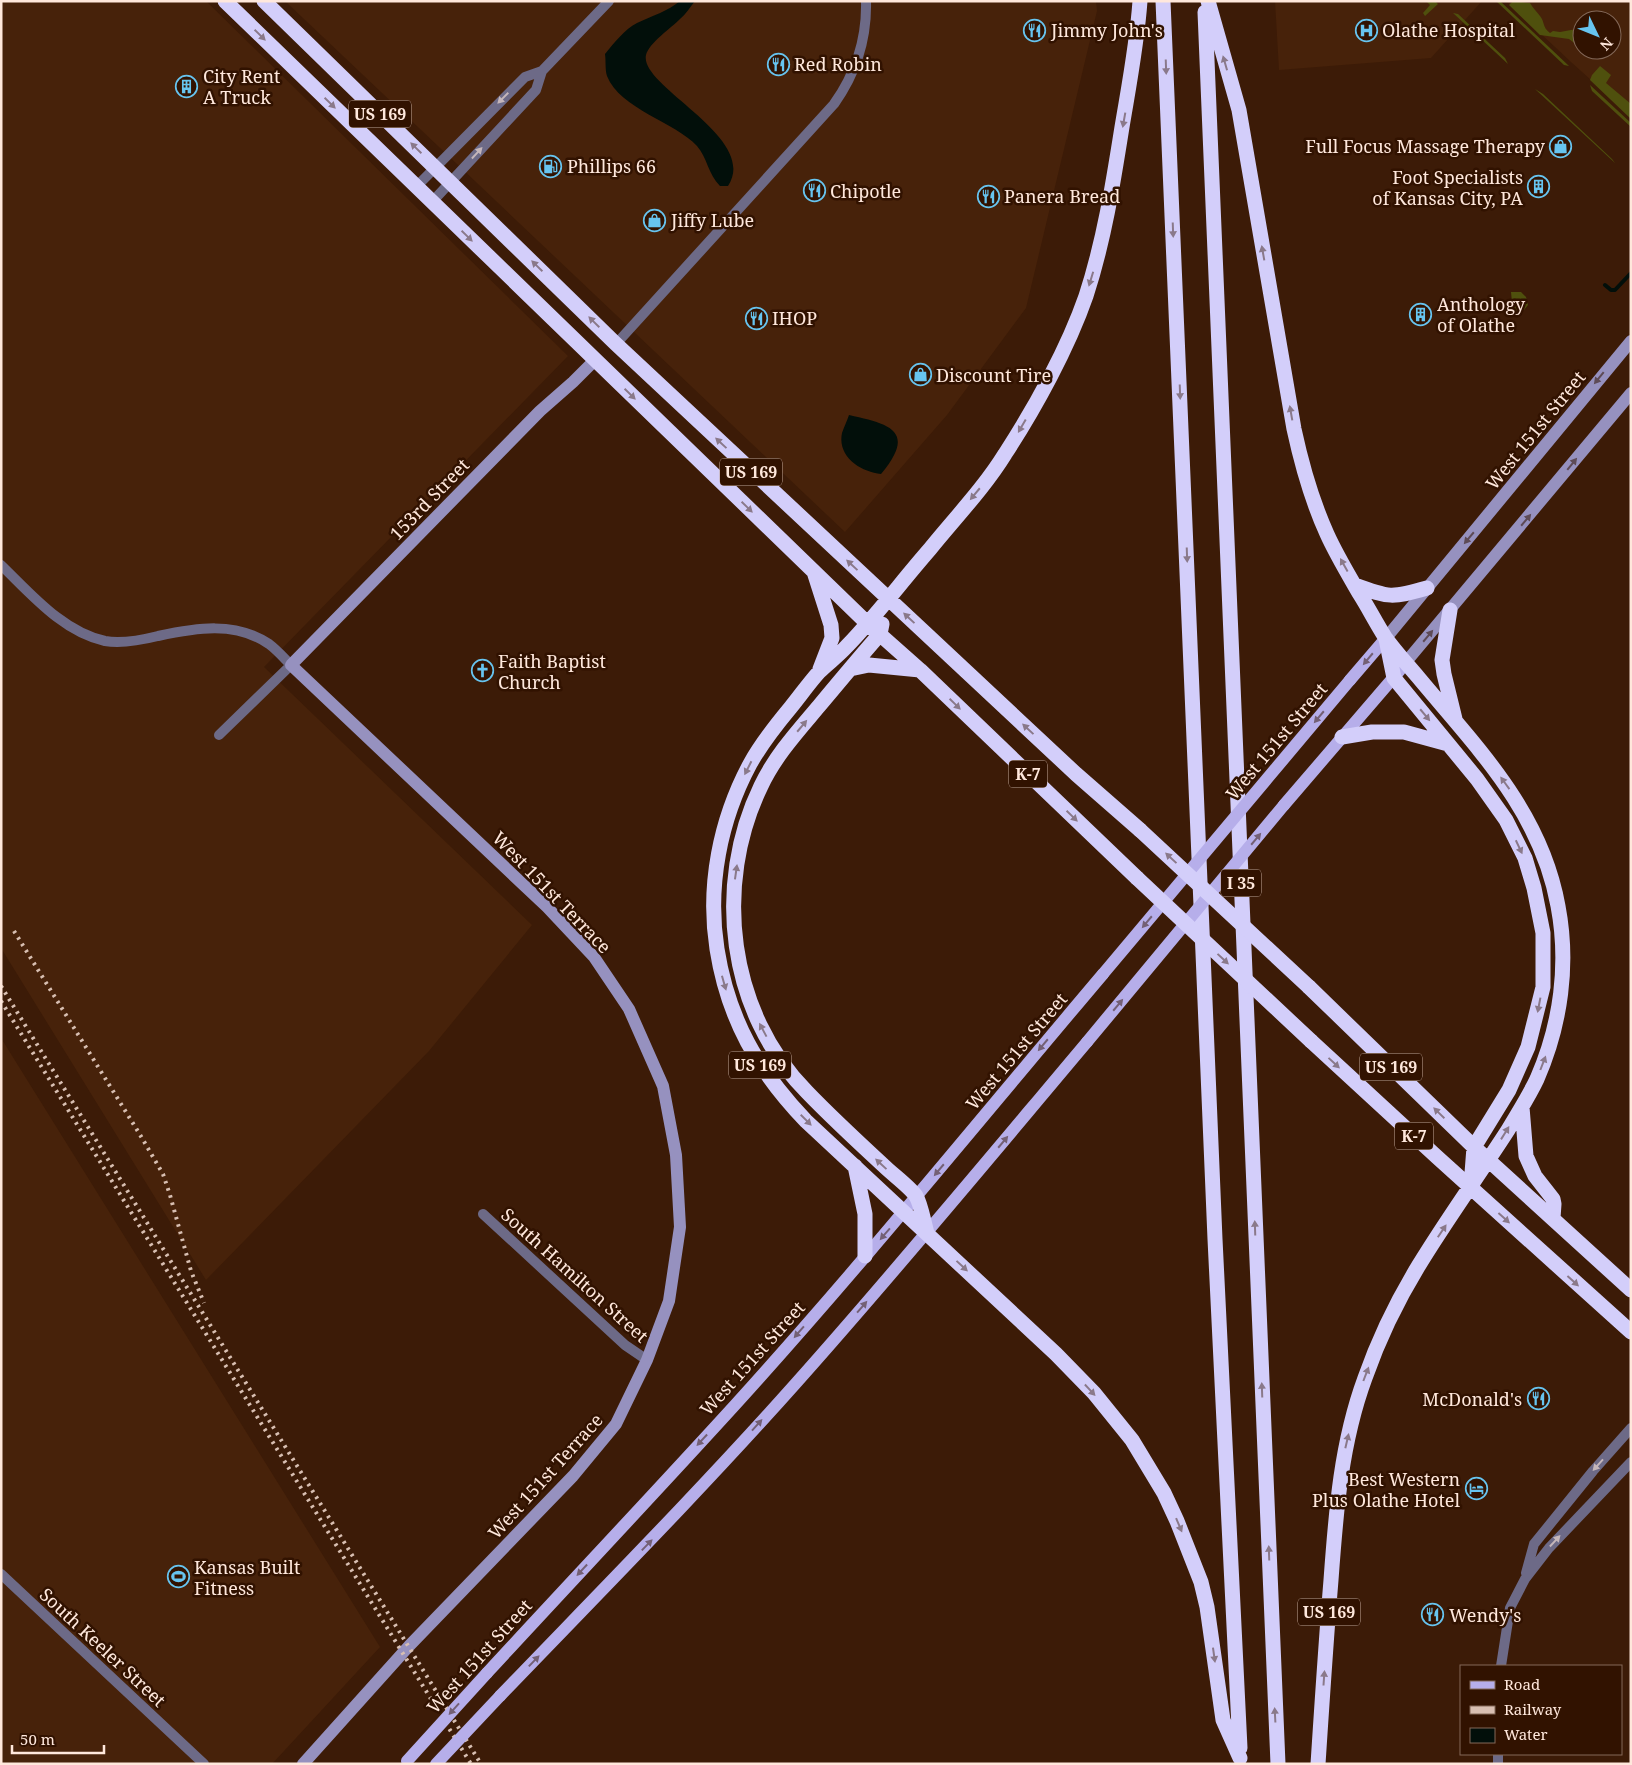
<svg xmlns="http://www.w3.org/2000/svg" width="1632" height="1765" viewBox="0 0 1632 1765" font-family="'Noto Serif',serif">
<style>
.built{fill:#47220a;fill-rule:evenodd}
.green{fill:#4f500d}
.water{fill:#020f0a}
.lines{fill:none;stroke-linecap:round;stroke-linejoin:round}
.stream{stroke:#020f0a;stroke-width:4}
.street{stroke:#6d6a87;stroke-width:10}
.secondary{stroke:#9691bf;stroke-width:12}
.primary{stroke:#b6aeea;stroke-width:12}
.highway{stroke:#d3cefa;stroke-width:15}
.rail{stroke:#d8bfb2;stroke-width:4;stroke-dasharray:2.5 5;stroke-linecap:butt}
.primary-bridge{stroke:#b6aeea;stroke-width:12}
.highway-bridge{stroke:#d3cefa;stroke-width:15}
.oneway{fill:#8a798a}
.oneway2{fill:#c5b6ba}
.oneway3{fill:#5e4b56}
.oneway4{fill:#746075}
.labels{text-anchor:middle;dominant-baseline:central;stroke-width:5;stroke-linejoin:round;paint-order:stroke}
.shield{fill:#311200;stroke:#c1a89a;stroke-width:1}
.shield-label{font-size:16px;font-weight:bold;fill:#ffe8dc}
.poi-label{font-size:18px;fill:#ffe8dc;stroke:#311200;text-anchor:start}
.street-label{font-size:18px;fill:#ffe8dc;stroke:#311200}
</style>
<rect width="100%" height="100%" fill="#3c1b07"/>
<path class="built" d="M1 1H206L568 356 264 667 532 925 429 1051 206 1280 1 948Z
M285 1H1096L1097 11 1026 308 947 415 845 532Z
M1275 1H1482L1431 58 1279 70Z
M1506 1H1631V116L1571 62ZM1582 20H1612V50H1582Z
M1 1038 380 1647 272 1764H1Z"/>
<path class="green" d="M1426 1H1435L1438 4 1425 16 1423 13 1430 5Z
M1496 1H1500L1569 66 1564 65Z
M1513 1 1530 3C1533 8 1536 11 1540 16 1545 22 1542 27 1550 33L1553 31 1560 32 1582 28V46L1577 45 1569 39 1540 35 1509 5Z
M1453 13 1458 14 1505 58 1508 64Z
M1600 66 1611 75 1606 83 1631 104V119L1590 80 1592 75Z
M1590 85 1631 123V127L1592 91Z
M1535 89 1543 94 1612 159 1615 163Z
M1511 292H1521L1526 297 1528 305 1524 310 1513 313Z"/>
<path class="water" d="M680 1H695C690 7 686 14 680 19 671 28 649 43 646 55 639 87 760 137 728 186H720C708 174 707 157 697 146 675 122 620 109 607 76 605 70 606 61 605 54 615 42 624 30 637 23 652 16 668 11 680 1Z
M849 415C890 424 917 431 881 474 861 472 837 457 842 433 844 427 847 421 849 415Z"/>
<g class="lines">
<path class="stream" d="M1605 285 1611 290H1615L1631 273"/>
<path class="street" d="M416 187 525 77 542 71
M432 202 536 90 542 71 609 1
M616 344 834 104C856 73 867 39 866 1
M1 565C31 594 63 632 105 641 122 644 142 640 158 636 196 628 235 621 269 644 277 650 284 658 291 665L219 735
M483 1214 625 1345 647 1360
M1526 1573 1534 1544 1593 1471 1631 1428
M1 1574 204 1764
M1501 1666 1510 1608 1525 1579 1549 1548 1631 1462
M1498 1754V1764"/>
<path class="secondary" d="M1386 638 1631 341
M1406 662 1631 393
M303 1764 409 1646 573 1476 616 1424 647 1360 669 1301 680 1227 676 1155 663 1086 629 1009 594 957 547 907 291 665 540 411 573 382 595 360"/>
<path class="primary" d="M1350 680 1386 638
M1284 805 1400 670
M487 1673C569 1584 653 1495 735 1405 862 1265 981 1118 1103 974
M500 1696C600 1592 701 1490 797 1382 896 1271 991 1156 1087 1042"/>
<path class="highway" d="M225 1 867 623 920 670 1137 878
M264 1 616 344 1076 774 1140 830
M1140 1C1137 44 1129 85 1122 127 1113 184 1104 241 1086 296 1068 348 1035 408 1005 454 984 488 955 518 930 549 902 581 876 616 847 646 838 656 828 663 819 672 809 683 800 696 791 707 776 725 761 744 750 764 720 820 707 886 717 949 728 1019 758 1071 806 1121L1056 1354 1094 1393 1132 1440 1164 1493 1177 1521 1201 1582 1207 1607 1223 1720 1240 1758
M1163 1 1215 1239 1240 1748
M1208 1 1239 110 1294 429C1302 466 1312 501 1327 534 1336 554 1348 574 1359 593 1368 607 1376 623 1385 637 1395 651 1407 664 1418 677 1477 748 1541 811 1558 906 1569 964 1561 1024 1537 1079 1529 1096 1518 1113 1508 1130 1479 1175 1447 1219 1419 1265 1397 1301 1379 1338 1365 1378 1341 1443 1336 1511 1331 1580 1326 1641 1322 1703 1318 1764
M1205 12 1278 1764
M815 575 831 625 832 638 820 669
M1355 585C1389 598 1392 598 1427 588
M1450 610 1442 660 1444 674 1455 719
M882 624 880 634C859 658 839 682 819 706 798 731 775 756 761 786 713 885 728 1012 807 1092 831 1117 857 1141 883 1165 892 1174 910 1187 916 1196 921 1204 924 1223 927 1233
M1386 639 1394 678 1477 779 1506 820 1525 858 1534 888 1543 933V987L1528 1047 1509 1090 1474 1147 1471 1186
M850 669 869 665 920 670
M1342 737 1372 732H1404L1448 744
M1309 987 1474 1147 1631 1290
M1311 1041 1437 1157 1631 1332
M1522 1107 1526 1156 1535 1176 1553 1199 1554 1204 1553 1218
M855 1166 865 1214V1256"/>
<path class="rail" d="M14 931 139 1133 163 1174 170 1195 191 1271 204 1303
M1 986 481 1764
M1 1001 471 1764"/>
<path class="primary-bridge" d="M1103 974 1350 680
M1087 1042 1284 805
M407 1761 487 1673
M436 1764 500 1696"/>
<path class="highway-bridge" d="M1140 830 1309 987
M1137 878 1311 1041"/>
</g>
<defs><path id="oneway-solid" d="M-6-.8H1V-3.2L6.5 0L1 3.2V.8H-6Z" transform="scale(1.25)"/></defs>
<g class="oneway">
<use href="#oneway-solid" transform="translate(260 35) rotate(44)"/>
<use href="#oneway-solid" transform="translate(1225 63) rotate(-106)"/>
<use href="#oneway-solid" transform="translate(1166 67) rotate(88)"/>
<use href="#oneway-solid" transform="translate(330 103) rotate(44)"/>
<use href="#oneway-solid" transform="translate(1124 120) rotate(100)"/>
<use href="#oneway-solid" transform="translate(416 148) rotate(-136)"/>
<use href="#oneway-solid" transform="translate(1173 230) rotate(88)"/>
<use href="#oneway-solid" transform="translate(467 236) rotate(44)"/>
<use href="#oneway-solid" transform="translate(1263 253) rotate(-100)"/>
<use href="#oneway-solid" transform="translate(537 266) rotate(-136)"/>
<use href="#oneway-solid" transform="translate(1091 279) rotate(107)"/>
<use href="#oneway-solid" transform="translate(594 322) rotate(-135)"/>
<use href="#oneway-solid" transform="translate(1180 392) rotate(88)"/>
<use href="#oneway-solid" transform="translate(630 394) rotate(44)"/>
<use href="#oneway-solid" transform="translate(1291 413) rotate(-100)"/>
<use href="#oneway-solid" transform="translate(1022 426) rotate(120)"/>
<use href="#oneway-solid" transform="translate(721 443) rotate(-137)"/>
<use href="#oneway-solid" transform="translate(975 494) rotate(130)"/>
<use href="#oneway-solid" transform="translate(747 507) rotate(44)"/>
<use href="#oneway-solid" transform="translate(1187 555) rotate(88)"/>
<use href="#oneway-solid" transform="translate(852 565) rotate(-137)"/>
<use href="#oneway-solid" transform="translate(1344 565) rotate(-119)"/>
<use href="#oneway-solid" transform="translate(909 618) rotate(-137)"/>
<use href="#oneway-solid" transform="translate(955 704) rotate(44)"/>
<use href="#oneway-solid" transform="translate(1425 715) rotate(50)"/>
<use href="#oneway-solid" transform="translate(802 726) rotate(-50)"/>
<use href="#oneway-solid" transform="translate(1028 729) rotate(-137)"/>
<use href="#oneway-solid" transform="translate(748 768) rotate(117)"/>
<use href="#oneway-solid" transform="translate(1505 783) rotate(-126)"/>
<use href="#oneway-solid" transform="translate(1072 816) rotate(44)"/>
<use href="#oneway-solid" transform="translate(1519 847) rotate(65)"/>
<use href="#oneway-solid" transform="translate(1171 858) rotate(-137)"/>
<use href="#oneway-solid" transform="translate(736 872) rotate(-82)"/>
<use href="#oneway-solid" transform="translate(1223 959) rotate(43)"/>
<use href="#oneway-solid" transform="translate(724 983) rotate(74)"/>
<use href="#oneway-solid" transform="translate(1539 1005) rotate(101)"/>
<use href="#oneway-solid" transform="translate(763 1030) rotate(-118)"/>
<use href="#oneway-solid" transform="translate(1334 1063) rotate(43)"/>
<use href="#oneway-solid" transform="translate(1543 1063) rotate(-69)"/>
<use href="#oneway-solid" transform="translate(1439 1113) rotate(-136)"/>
<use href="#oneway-solid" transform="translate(806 1120) rotate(45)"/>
<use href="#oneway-solid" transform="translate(1505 1133) rotate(-58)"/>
<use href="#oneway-solid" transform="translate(881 1164) rotate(-137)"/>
<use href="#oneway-solid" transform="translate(1504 1218) rotate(42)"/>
<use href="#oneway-solid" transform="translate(1255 1228) rotate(-92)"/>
<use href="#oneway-solid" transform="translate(1442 1231) rotate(-56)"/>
<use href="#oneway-solid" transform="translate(962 1266) rotate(43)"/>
<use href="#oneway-solid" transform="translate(1573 1281) rotate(42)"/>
<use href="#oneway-solid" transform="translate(1366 1374) rotate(-69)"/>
<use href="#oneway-solid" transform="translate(1090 1390) rotate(47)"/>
<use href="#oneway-solid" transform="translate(1262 1390) rotate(-92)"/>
<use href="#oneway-solid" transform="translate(1347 1441) rotate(-77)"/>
<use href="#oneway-solid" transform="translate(1179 1525) rotate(67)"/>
<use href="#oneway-solid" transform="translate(1269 1553) rotate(-92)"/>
<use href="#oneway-solid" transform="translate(1214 1655) rotate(82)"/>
<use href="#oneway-solid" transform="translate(1324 1678) rotate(-86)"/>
<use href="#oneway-solid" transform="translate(1275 1715) rotate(-93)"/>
</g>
<g class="oneway2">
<use href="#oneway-solid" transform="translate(503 98) rotate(135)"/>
<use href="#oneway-solid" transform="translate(477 153) rotate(-47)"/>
<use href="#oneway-solid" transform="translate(1598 1465) rotate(132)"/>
<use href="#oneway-solid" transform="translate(1555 1541) rotate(-47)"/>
</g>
<g class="oneway3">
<use href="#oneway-solid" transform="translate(1599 378) rotate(129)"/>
<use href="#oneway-solid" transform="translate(1572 464) rotate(-51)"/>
<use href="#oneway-solid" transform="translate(1526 520) rotate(-50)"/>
<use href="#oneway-solid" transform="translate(1469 538) rotate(130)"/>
<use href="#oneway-solid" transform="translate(1428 636) rotate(-50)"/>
</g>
<g class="oneway4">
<use href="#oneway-solid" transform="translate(1368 659) rotate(130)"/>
<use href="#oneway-solid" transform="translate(1319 717) rotate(130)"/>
<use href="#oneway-solid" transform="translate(1256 839) rotate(-50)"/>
<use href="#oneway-solid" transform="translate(1147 922) rotate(130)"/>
<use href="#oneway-solid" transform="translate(1118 1005) rotate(-50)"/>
<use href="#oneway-solid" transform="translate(1043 1045) rotate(130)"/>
<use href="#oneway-solid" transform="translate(1003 1142) rotate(-50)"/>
<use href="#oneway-solid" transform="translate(939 1170) rotate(130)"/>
<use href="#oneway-solid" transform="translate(885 1234) rotate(131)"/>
<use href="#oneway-solid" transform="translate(862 1307) rotate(-49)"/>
<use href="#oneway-solid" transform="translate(799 1332) rotate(131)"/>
<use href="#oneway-solid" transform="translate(757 1425) rotate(-48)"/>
<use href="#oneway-solid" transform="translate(702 1440) rotate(133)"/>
<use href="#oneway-solid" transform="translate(647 1545) rotate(-46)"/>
<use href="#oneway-solid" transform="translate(582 1570) rotate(133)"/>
<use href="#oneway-solid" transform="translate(534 1661) rotate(-46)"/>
<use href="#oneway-solid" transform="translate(454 1709) rotate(132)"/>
</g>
<defs>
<symbol id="restaurant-ring" viewBox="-11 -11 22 22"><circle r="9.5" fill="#311200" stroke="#67c4ef" stroke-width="1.5"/><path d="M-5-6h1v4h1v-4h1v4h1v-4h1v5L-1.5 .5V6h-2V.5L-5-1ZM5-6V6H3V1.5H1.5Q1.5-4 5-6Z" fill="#67c4ef"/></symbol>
<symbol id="hospital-ring" viewBox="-11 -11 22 22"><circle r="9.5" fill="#311200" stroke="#67c4ef" stroke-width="1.5"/><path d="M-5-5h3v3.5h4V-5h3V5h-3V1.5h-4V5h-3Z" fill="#67c4ef"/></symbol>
<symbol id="building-ring" viewBox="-11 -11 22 22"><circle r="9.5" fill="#311200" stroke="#67c4ef" stroke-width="1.5"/><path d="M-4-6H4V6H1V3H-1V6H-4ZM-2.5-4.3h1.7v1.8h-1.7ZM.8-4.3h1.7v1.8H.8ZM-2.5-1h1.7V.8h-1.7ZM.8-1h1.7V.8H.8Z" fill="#67c4ef"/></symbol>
<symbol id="shop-ring" viewBox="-11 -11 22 22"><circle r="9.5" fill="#311200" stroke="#67c4ef" stroke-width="1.5"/><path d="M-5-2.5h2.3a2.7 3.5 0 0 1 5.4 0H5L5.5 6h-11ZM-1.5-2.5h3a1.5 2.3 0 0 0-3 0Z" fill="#67c4ef"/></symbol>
<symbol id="fuel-ring" viewBox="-11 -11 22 22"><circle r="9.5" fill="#311200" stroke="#67c4ef" stroke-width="1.5"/><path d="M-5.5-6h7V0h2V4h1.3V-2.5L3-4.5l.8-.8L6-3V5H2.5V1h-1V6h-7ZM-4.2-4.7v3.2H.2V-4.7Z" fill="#67c4ef"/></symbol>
<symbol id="church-ring" viewBox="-11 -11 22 22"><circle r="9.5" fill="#311200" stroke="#67c4ef" stroke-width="1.5"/><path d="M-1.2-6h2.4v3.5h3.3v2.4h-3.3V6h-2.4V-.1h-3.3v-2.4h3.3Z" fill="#67c4ef"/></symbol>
<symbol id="hotel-ring" viewBox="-11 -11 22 22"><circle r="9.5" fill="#311200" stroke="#67c4ef" stroke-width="1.5"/><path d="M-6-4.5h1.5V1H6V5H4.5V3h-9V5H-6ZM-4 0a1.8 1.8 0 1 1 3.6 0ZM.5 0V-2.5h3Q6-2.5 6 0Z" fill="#67c4ef"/></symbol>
<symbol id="stadium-ring" viewBox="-11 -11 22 22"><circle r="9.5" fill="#311200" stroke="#67c4ef" stroke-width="1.5"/><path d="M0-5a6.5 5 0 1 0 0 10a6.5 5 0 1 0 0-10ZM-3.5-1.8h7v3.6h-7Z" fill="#67c4ef"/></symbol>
</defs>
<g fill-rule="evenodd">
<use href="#restaurant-ring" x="1022" y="18" width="25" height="25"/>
<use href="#hospital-ring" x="1354" y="18" width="25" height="25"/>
<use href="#restaurant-ring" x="766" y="52" width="25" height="25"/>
<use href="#building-ring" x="174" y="74" width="25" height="25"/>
<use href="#shop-ring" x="1548" y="134" width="25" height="25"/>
<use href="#fuel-ring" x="538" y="154" width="25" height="25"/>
<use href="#building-ring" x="1526" y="174" width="25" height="25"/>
<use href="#restaurant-ring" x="802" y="178" width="25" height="25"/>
<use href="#restaurant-ring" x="976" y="184" width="25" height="25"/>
<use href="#shop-ring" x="642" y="208" width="25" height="25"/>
<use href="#building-ring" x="1408" y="302" width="25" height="25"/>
<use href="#restaurant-ring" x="744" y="306" width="25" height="25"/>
<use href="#shop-ring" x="908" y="362" width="25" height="25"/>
<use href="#church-ring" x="470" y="658" width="25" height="25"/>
<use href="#restaurant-ring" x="1526" y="1386" width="25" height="25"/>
<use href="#hotel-ring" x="1464" y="1476" width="25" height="25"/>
<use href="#stadium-ring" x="166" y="1564" width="25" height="25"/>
<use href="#restaurant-ring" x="1420" y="1602" width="25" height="25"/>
</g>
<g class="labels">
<g class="shield">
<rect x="349" y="100.5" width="62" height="27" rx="4"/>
<rect x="720" y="458.5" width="62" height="27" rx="4"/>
<rect x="1009" y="760.5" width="38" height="27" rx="4"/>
<rect x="1221" y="869.5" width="40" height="27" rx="4"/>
<rect x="729" y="1051.5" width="62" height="27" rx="4"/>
<rect x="1360" y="1053.5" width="62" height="27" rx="4"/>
<rect x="1395" y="1122.5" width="38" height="27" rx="4"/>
<rect x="1298" y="1598.5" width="62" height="27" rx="4"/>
</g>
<g class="shield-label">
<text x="380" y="114">US 169</text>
<text x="751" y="472">US 169</text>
<text x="1028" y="774">K-7</text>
<text x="1241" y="883">I 35</text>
<text x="760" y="1065">US 169</text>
<text x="1391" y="1067">US 169</text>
<text x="1414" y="1136">K-7</text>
<text x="1329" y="1612">US 169</text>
</g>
<g class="poi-label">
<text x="1051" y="30">Jimmy John's</text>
<text x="1382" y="30">Olathe Hospital</text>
<text x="794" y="64">Red Robin</text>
<text x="203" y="76">City Rent<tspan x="203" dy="21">A Truck</tspan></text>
<text x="1545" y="146" text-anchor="end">Full Focus Massage Therapy</text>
<text x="567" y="166">Phillips 66</text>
<text x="1523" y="177" text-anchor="end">Foot Specialists<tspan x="1523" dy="21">of Kansas City, PA</tspan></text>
<text x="830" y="191">Chipotle</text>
<text x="1004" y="196">Panera Bread</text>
<text x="671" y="220">Jiffy Lube</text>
<text x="1437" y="304">Anthology<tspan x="1437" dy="21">of Olathe</tspan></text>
<text x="772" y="318">IHOP</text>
<text x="936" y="375">Discount Tire</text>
<text x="498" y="661">Faith Baptist<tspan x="498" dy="21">Church</tspan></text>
<text x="1522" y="1399" text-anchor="end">McDonald's</text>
<text x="1460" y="1479" text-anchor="end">Best Western<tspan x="1460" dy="21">Plus Olathe Hotel</tspan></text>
<text x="194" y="1567">Kansas Built<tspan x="194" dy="21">Fitness</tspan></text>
<text x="1449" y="1615">Wendy's</text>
</g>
<g class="street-label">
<text transform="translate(1535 430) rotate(-51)">West 151st Street</text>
<text transform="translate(429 499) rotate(-46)">153rd Street</text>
<text transform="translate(1276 741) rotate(-50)">West 151st Street</text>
<text transform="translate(552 892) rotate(46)">West 151st Terrace</text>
<text transform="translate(1016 1051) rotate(-50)">West 151st Street</text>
<text transform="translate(575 1275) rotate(42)">South Hamilton Street</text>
<text transform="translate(752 1358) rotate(-48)">West 151st Street</text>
<text transform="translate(545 1476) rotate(-48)">West 151st Terrace</text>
<text transform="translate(103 1647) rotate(43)">South Keeler Street</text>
<text transform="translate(479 1656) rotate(-48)">West 151st Street</text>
</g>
</g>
<rect width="1632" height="1765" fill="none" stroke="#ffe8dc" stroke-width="5"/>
<rect x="1460" y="1665" width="162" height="90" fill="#311200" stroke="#836858"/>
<rect x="1470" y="1681" width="25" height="8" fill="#b6aeea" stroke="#836858"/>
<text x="1504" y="1690" font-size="15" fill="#ffe8dc">Road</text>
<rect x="1470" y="1706" width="25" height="8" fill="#d8bfb2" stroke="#836858"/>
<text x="1504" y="1715" font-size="15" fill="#ffe8dc">Railway</text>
<rect x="1470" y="1728" width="25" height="15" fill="#020f0a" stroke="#836858"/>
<text x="1504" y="1740" font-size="15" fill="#ffe8dc">Water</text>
<g transform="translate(1597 35) rotate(133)"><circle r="24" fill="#311200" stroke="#836858"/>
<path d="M0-4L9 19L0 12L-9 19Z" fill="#67c4ef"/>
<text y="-8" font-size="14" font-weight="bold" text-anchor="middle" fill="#ffe8dc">N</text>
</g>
<path d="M12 1745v8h92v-8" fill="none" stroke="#ffe8dc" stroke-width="2.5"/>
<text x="20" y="1745" font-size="15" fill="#ffe8dc" stroke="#311200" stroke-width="4" paint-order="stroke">50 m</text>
</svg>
